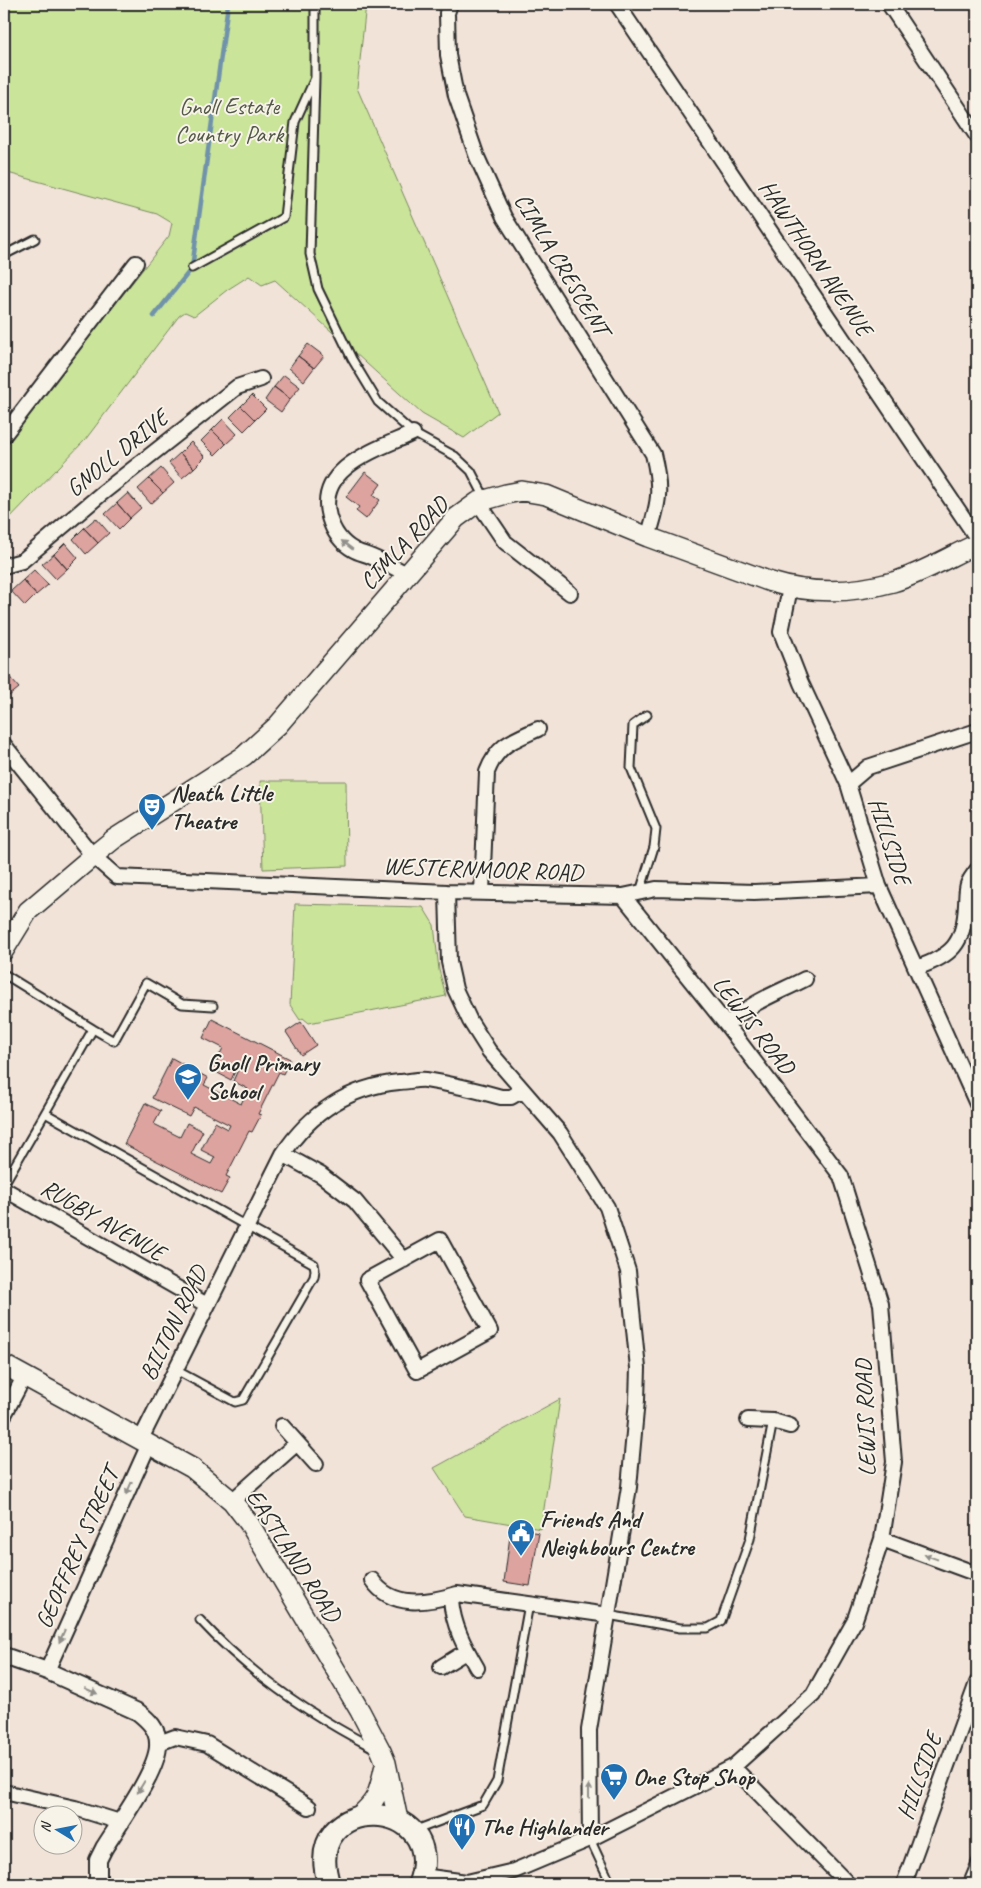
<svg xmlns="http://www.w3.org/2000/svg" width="981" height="1888" viewBox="0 0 981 1888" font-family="Caveat,sans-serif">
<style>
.green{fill:#cae49a;stroke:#7a8862}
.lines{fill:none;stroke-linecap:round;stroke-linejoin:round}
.stream{stroke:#6f92aa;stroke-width:4.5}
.building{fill:#dda39f;stroke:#2b2b2b}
.service-casing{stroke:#2b2b2b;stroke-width:11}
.minor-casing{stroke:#2b2b2b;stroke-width:18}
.tertiary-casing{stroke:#2b2b2b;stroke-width:20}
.secondary-casing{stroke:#2b2b2b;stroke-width:22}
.primary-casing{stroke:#2b2b2b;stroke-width:25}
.service{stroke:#f7f3e8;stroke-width:7}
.minor{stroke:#f7f3e8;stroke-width:14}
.tertiary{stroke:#f7f3e8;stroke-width:16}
.secondary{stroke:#f7f3e8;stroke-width:19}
.primary{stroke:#f7f3e8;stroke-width:21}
.oneway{fill:#918f8a}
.labels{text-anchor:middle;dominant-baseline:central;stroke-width:4;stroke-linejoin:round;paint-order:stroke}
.park-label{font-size:24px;fill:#535947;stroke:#f7f3e8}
.street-label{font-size:24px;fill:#2b2b2b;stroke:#f7f3e8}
.poi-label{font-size:24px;font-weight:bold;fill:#2b2b2b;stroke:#f7f3e8;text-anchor:start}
</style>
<rect width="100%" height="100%" fill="#f2e3d9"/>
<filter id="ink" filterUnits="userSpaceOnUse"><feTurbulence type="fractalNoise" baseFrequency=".02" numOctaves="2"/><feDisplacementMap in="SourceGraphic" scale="10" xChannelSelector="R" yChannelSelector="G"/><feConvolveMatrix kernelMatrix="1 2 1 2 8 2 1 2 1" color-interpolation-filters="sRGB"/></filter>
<g filter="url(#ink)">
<path class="green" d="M4 4H366L357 88 498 412 464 438 422 414 275 280 262 285 249 276 227 290 194 316 185 312 179 316 85 440 4 524V446L169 236 172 223 157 214 4 172Z
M260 781H346L347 866 263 869Z
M295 904 423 907 434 925 439 970 446 996 309 1023 303 1018 300 1020 290 1005Z
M560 1399 541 1529 465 1516 434 1468Z"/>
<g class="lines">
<path class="stream" d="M154 316 192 268 228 4"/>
</g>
<path class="building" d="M308 344 324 356 314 368 298 356Z
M298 356 314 368 304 381 289 368Z
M284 375 300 387 290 399 274 387Z
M274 387 290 399 281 412 265 400Z
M252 395 266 409 255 420 241 406Z
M241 406 255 420 244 431 230 417Z
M223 419 237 434 226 444 212 430Z
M212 430 226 444 215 455 201 441Z
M191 442 205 457 194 468 180 453Z
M180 453 194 468 182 478 169 463Z
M161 468 174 483 163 493 149 479Z
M365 472 381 484 373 495 380 500 366 519 356 511 359 507 346 497Z
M149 479 163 493 151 504 138 489Z
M128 493 141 508 130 518 117 503Z
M117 503 130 518 119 529 105 514Z
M96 518 109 533 98 543 84 528Z
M84 528 98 543 86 554 73 539Z
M65 543 78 558 67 569 54 554Z
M54 554 67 569 56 579 42 564Z
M34 570 48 585 36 595 23 580Z
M23 580 36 595 25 606 11 591Z
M6 673 19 688 9 696 4 690V675Z
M212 1019 290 1059 283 1074 279 1072 258 1114 261 1115 252 1132 249 1131 226 1176 230 1178 221 1194 124 1144 145 1103 161 1111 154 1124 180 1137 187 1123 203 1131 191 1154 211 1164 215 1157 201 1150 215 1122 228 1129 230 1125 194 1107 189 1116 152 1098 172 1058 208 1078 204 1085 241 1104 248 1089 233 1081 238 1070 236 1069 231 1080 212 1070 223 1048 203 1038Z
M301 1022 316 1045 301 1055 286 1032Z
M511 1528 539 1533 530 1586 504 1582Z"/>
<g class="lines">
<defs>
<path id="service" d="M315 78 310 254 318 289 352 359 378 402 413 433 455 456 471 471 485 498
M4 255 35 239
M192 268 284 217 295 122 315 78V4
M640 892 654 847 656 829 631 768 633 725 647 715
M4 974 93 1029
M45 1113 93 1029 114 1041 146 983 182 1004 213 1006
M4 1184 45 1113 314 1264 315 1270 314 1277 243 1400 235 1402 174 1369
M608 1615 680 1628H708L721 1621 750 1539 773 1421
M200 1620C248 1672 310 1715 374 1748
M416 1830 483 1805 497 1781 529 1604
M590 1839 611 1884
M967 1884 977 1860"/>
<path id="minor" d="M450 4 447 13 448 55 456 96 477 157 504 217 653 454C662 490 659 503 648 537
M617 4 977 538
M889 4 977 136
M4 435 136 263
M478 502 505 542 570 593
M4 566 22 561 101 494 237 387 261 379
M407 574C395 568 384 562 372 557 366 554 359 553 354 550 341 543 333 531 329 517 315 467 379 449 413 433
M790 588 781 632 801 683 848 784 879 886 977 1104
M4 745 93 856 117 877 447 892 623 896 656 889 754 892 879 886
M848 784 868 767 977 731
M447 892 449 962 455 989 470 1021 489 1051 560 1133 607 1207 628 1271 638 1368 637 1400 629 1487 589 1730 590 1839
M482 892 487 772C498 744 512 741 538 729
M916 968C952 956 964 944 966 905 967 887 965 885 977 870
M727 1025C754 1000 774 995 805 979
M283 1154 321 1175 355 1201 404 1260
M4 1189 207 1305
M440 1240 490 1331 417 1371 367 1280Z
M4 1415 24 1377
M748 1420 773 1421 790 1426
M282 1426 316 1464
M141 1439 283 1154C310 1113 349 1087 399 1082 407 1082 417 1079 426 1080 451 1084 476 1090 501 1097H511L523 1090
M232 1501 297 1443
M882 1539 977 1574
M372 1580C392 1609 427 1603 457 1594L608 1615
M457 1594 451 1600C453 1625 464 1646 477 1668
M441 1667 467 1651
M47 1671 149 1444
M159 1743 175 1737 207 1744 309 1807
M733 1767 848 1884
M4 1792 75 1808 120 1822
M422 1876 467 1882 514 1871 590 1839 733 1767 813 1695 854 1622 882 1539 894 1462 881 1304 841 1176 729 1028 623 896
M904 1884 977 1683"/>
<path id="tertiary" d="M4 1656 47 1671 138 1712C148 1720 158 1729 158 1743 160 1768 118 1825 104 1848L98 1860V1884"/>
<path id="secondary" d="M4 950 28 911 93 856 114 839 244 756 278 725 456 518 478 502 506 494 522 491 546 495 648 537 771 582C810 594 853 593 893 582 921 574 950 556 977 544
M4 1365 192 1468 232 1501 249 1523 360 1711 381 1751 386 1763 398 1820
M359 1816C377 1801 379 1792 384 1769"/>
<path id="primary" d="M329 1884C298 1790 451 1795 419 1884"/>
</defs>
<use href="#service" class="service-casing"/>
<use href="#minor" class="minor-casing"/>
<use href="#tertiary" class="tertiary-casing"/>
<use href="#secondary" class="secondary-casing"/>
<use href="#primary" class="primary-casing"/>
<use href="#service" class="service"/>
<use href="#minor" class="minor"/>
<use href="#tertiary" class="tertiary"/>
<use href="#secondary" class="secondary"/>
<use href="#primary" class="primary"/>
</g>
<defs><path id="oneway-solid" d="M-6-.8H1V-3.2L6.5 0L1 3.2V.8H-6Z" transform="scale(1.25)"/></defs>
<g class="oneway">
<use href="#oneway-solid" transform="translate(347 545) rotate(-142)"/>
<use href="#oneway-solid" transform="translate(129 1488) rotate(114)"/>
<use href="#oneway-solid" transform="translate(931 1557) rotate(-160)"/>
<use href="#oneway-solid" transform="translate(62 1636) rotate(114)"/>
<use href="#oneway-solid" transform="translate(91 1691) rotate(24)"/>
<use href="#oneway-solid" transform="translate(141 1787) rotate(121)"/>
<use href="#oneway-solid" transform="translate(589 1791) rotate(-90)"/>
</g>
</g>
<defs>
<symbol id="theatre-pin" viewBox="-11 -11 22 30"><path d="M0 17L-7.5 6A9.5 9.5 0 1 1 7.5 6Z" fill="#1f6fb2" stroke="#f7f3e8"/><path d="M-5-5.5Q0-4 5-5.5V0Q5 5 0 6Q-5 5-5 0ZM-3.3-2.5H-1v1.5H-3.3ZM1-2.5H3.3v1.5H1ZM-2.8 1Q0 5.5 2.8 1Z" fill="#fff"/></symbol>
<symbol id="school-pin" viewBox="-11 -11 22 30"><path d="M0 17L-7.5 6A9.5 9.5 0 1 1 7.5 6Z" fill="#1f6fb2" stroke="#f7f3e8"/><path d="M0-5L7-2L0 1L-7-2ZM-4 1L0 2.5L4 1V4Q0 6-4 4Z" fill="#fff"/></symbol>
<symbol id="civic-pin" viewBox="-11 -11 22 30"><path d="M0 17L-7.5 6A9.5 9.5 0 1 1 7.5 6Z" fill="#1f6fb2" stroke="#f7f3e8"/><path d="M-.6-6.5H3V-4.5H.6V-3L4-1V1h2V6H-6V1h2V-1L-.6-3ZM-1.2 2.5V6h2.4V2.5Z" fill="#fff"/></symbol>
<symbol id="supermarket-pin" viewBox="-11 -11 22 30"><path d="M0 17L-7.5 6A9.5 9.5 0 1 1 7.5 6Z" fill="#1f6fb2" stroke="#f7f3e8"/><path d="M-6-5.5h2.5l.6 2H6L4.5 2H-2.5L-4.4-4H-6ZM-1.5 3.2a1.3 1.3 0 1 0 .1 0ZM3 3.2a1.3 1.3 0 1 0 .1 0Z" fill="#fff"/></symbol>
<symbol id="restaurant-pin" viewBox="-11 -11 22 30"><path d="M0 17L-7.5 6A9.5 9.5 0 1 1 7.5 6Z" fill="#1f6fb2" stroke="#f7f3e8"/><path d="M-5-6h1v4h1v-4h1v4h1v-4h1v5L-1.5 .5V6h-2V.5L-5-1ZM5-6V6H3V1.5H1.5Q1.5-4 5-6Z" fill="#fff"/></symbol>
</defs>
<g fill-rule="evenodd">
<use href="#theatre-pin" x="136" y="791" width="32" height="43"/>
<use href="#school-pin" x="172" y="1061" width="32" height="43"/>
<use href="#civic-pin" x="505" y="1517" width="32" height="43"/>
<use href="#supermarket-pin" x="598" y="1761" width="32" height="43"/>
<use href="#restaurant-pin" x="446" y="1811" width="32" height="43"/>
</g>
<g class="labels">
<g class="park-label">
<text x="229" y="106">Gnoll Estate<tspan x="229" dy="28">Country Park</tspan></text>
</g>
<g class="street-label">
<text transform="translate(816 258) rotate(56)">HAWTHORN AVENUE</text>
<text transform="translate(562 264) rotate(59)">CIMLA CRESCENT</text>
<text transform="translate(117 453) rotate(-39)">GNOLL DRIVE</text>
<text transform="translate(404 543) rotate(-47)">CIMLA ROAD</text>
<text transform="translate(890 841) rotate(72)">HILLSIDE</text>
<text transform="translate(483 869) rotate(2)">WESTERNMOOR ROAD</text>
<text transform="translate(754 1025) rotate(52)">LEWIS ROAD</text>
<text transform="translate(103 1220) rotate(30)">RUGBY AVENUE</text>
<text transform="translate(173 1323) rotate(-64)">BILTON ROAD</text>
<text transform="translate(865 1418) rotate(-92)">LEWIS ROAD</text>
<text transform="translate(77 1548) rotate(-66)">GEOFFREY STREET</text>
<text transform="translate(294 1555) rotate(57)">EASTLAND ROAD</text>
<text transform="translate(919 1776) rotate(-70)">HILLSIDE</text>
</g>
<g class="poi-label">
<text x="171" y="793">Neath Little<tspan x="171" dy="28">Theatre</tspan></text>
<text x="207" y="1063">Gnoll Primary<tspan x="207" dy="28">School</tspan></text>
<text x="540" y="1519">Friends And<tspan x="540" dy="28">Neighbours Centre</tspan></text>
<text x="633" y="1777">One Stop Shop</text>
<text x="481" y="1827">The Highlander</text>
</g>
</g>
<rect width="981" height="1888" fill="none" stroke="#f7f3e8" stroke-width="20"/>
<rect x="10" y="10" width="961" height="1868" fill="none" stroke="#2b2b2b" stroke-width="2" filter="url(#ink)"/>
<g transform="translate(58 1830) rotate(280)"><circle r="24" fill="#f7f3e8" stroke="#a5a39c"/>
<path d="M0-4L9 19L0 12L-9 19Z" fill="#1f6fb2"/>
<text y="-8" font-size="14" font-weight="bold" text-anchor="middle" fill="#2b2b2b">N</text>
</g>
</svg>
